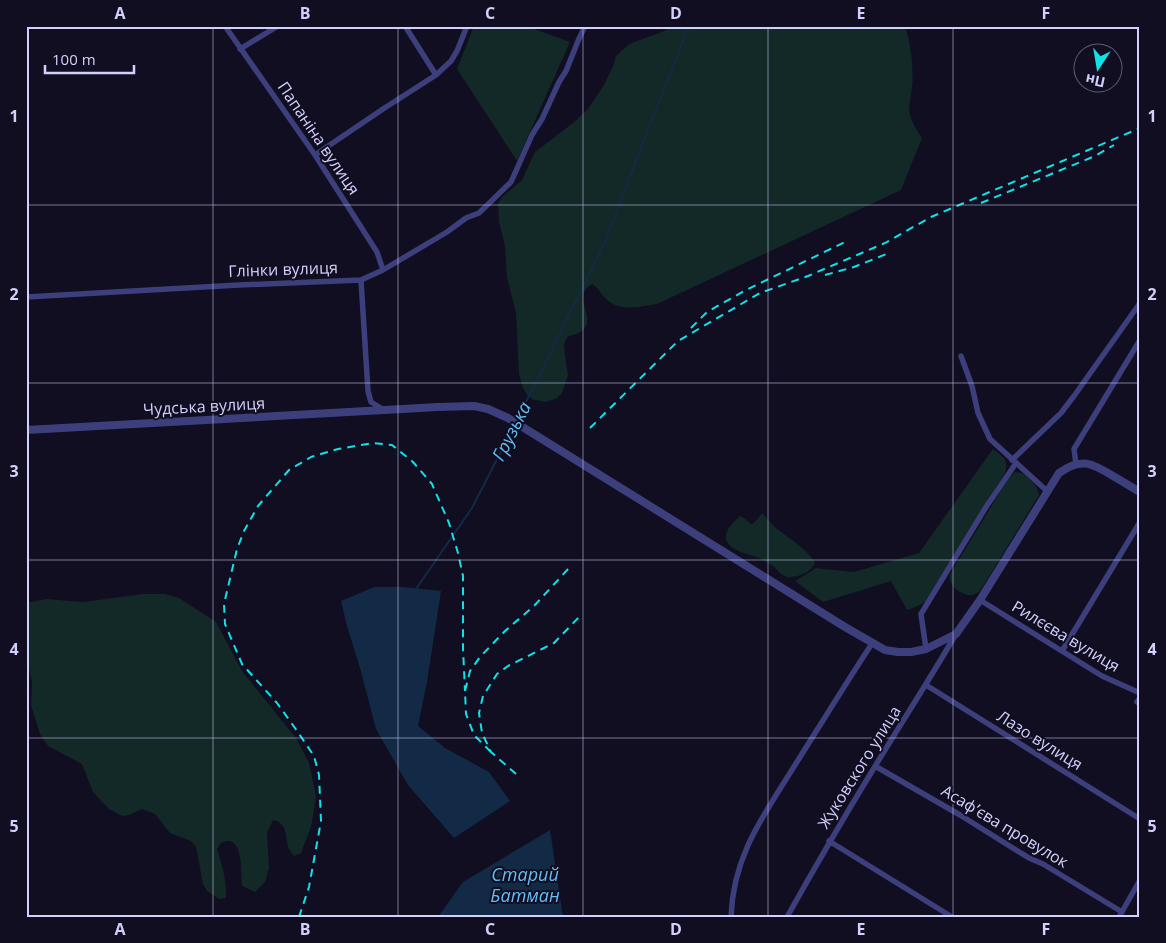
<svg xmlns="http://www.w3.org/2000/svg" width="1166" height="943" viewBox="0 0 1166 943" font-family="'Open Sans',sans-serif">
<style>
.green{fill:#122927}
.water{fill:#122a46}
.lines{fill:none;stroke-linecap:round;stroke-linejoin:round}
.stream{stroke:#122a46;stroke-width:2}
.minor{stroke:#3d3f7c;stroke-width:5.5}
.tertiary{stroke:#3d3f7c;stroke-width:8}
.rail{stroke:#10e2e8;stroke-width:2;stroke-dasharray:8 6;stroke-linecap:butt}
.grid{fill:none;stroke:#d2d0fc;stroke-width:1;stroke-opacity:0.55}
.labels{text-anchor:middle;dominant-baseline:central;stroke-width:4;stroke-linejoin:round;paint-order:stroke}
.street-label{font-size:16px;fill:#d2d0fc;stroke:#100e20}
.water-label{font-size:18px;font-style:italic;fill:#66bcf4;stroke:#100e20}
.neatline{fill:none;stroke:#d2d0fc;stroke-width:2}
.grid-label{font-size:16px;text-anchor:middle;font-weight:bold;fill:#d2d0fc}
</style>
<rect width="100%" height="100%" fill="#100e20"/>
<path class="green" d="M474 26H526L570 42 517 161 457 69Z
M672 26H905C911 45 914 68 912 88 911 96 908 106 910 115 912 123 917 131 922 138L901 190 657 304C639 307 620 312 606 299 601 294 598 287 592 284 570 297 598 318 582 331 578 334 571 335 567 337L564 344 565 356 568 375 562 393 557 398 546 402 535 400 532 399 527 395 523 388 519 374 516 313 507 277 505 246 499 222 498 204 502 197 522 180 535 152 573 123 588 109 604 85 614 64 616 56 628 45 634 42 662 32Z
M993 449C1003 457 1009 459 1005 473L925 602 918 606 907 610 891 581 823 602 795 581 816 568 854 572 919 553Z
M1015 472 1022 473C1029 479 1038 485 1039 495L980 591C977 593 973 596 968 595 958 593 948 585 950 574L1008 479Z
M762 513C767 518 771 524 776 528 787 537 810 551 815 563 811 572 798 578 788 577 781 576 778 570 773 566 769 563 763 560 759 558 749 554 729 551 726 539 724 530 735 521 740 516L744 518 751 524 754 523Z
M143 594H165L179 598 216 622 242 671 296 738 309 763 315 791 316 798 311 827 301 853 294 856C293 855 290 850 289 849 284 836 289 824 273 820L267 833 269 868 265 882 255 892 242 886C241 875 243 842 229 841 227 841 222 842 221 843L217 849C222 865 227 881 226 898L219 899 207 891 203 884 196 847 191 841 170 833 155 814 142 809 129 815 122 816 109 809 93 792 82 764 48 746 40 734 31 705 32 683 29 669 26 667V603L46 599 83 602Z"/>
<path class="water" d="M374 587H403L441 591 427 682 418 726 445 748 489 772 510 801 454 838 408 785 376 729 360 668 347 626 341 601Z
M550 830 563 917H438L463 882Z"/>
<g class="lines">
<path class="stream" d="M517 420 604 245 645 137 689 26
M416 589 472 508 515 424"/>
<path class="minor" d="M225 26 315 155 377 252 383 270
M405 26 436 75
M240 49 278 26
M315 155 383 109 436 75 451 61 457 51 467 26
M361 280 368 391 371 402 384 410
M26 297 239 285 361 280 383 270 447 232 466 218 479 213 511 182 532 135 542 119 559 82 566 71 578 41 585 26
M961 356 972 386 978 413 990 439 1047 491
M1012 460 1061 413 1074 396 1140 303
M1076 464 1074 449 1140 340
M980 600 1102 676 1140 693
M926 649 921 614 986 507 1016 463
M1062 651 1140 522
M926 685 1140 819
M1137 702 1140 698
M875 766 960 815 1029 858 1043 864 1122 912
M829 841 952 917
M731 917C733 855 764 815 795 765 821 724 846 683 873 642
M787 917C815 867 844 817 874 768 901 723 930 679 956 634
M1119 917 1140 880"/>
<path class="tertiary" d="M26 430 438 407 474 406 488 409 508 418 845 627 885 650 898 652H911L926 649 956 634 980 600 1059 473C1081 457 1092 463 1113 476 1122 481 1131 487 1140 492"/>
<path class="rail" d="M981 203 1095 156 1114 145
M825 275 854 267 889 253
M691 328 707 312 746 290 845 242
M590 428 678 341 760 293 808 276 885 243 931 217 1140 128
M491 752 474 735 466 714 465 691 470 671 480 657 505 631 534 606 569 568
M516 774 491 752 482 733 479 713 483 696 497 674 508 666 554 643 581 615
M299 917 309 887 321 821 319 775 314 756 295 728 277 703 242 664 225 624 224 604 237 549 244 531 258 506 289 470 311 457 338 449 373 443 392 445 413 462 432 484 449 523 458 553 463 576V649L465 691"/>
</g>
<path class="grid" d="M213 26V917M398 26V917M583 26V917M768 26V917M953 26V917M26 205H1140M26 383H1140M26 560H1140M26 738H1140"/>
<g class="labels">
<g class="street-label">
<text transform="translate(319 138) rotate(56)">Папаніна вулиця</text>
<text transform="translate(283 269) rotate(-2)">Глінки вулиця</text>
<text transform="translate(204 406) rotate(-3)">Чудська вулиця</text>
<text transform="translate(1066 636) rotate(31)">Рилєєва вулиця</text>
<text transform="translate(1040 740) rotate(32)">Лазо вулиця</text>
<text transform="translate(859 767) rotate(-58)">Жуковского улица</text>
<text transform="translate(1005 826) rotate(31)">Асаф’єва провулок</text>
</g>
<g class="water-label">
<text transform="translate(511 431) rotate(-63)">Грузька</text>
<text x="525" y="874">Старий<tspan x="525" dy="21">Батман</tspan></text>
</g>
</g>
<rect width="1166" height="943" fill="none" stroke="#100e20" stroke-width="55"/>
<g transform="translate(1098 68) rotate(192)"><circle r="24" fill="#100e20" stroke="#5e5c78"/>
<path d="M0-4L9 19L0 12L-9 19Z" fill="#10e2e8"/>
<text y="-8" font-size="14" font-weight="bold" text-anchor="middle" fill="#d2d0fc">Пн</text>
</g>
<path d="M45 65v8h89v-8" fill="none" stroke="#d2d0fc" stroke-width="2.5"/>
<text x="52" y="65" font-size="15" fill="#d2d0fc" stroke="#100e20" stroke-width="4" paint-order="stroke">100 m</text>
<rect x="28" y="28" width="1110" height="888" class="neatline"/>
<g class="grid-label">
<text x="120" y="19">A</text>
<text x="305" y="19">B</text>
<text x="490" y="19">C</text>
<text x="676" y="19">D</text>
<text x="861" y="19">E</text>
<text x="1046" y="19">F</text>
<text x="14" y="122">1</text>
<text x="1152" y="122">1</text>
<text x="14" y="300">2</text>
<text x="1152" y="300">2</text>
<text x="14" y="477">3</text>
<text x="1152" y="477">3</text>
<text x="14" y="655">4</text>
<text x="1152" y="655">4</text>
<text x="14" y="832">5</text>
<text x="1152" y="832">5</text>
<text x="120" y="935">A</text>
<text x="305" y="935">B</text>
<text x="490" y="935">C</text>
<text x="676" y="935">D</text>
<text x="861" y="935">E</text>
<text x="1046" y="935">F</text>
</g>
</svg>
